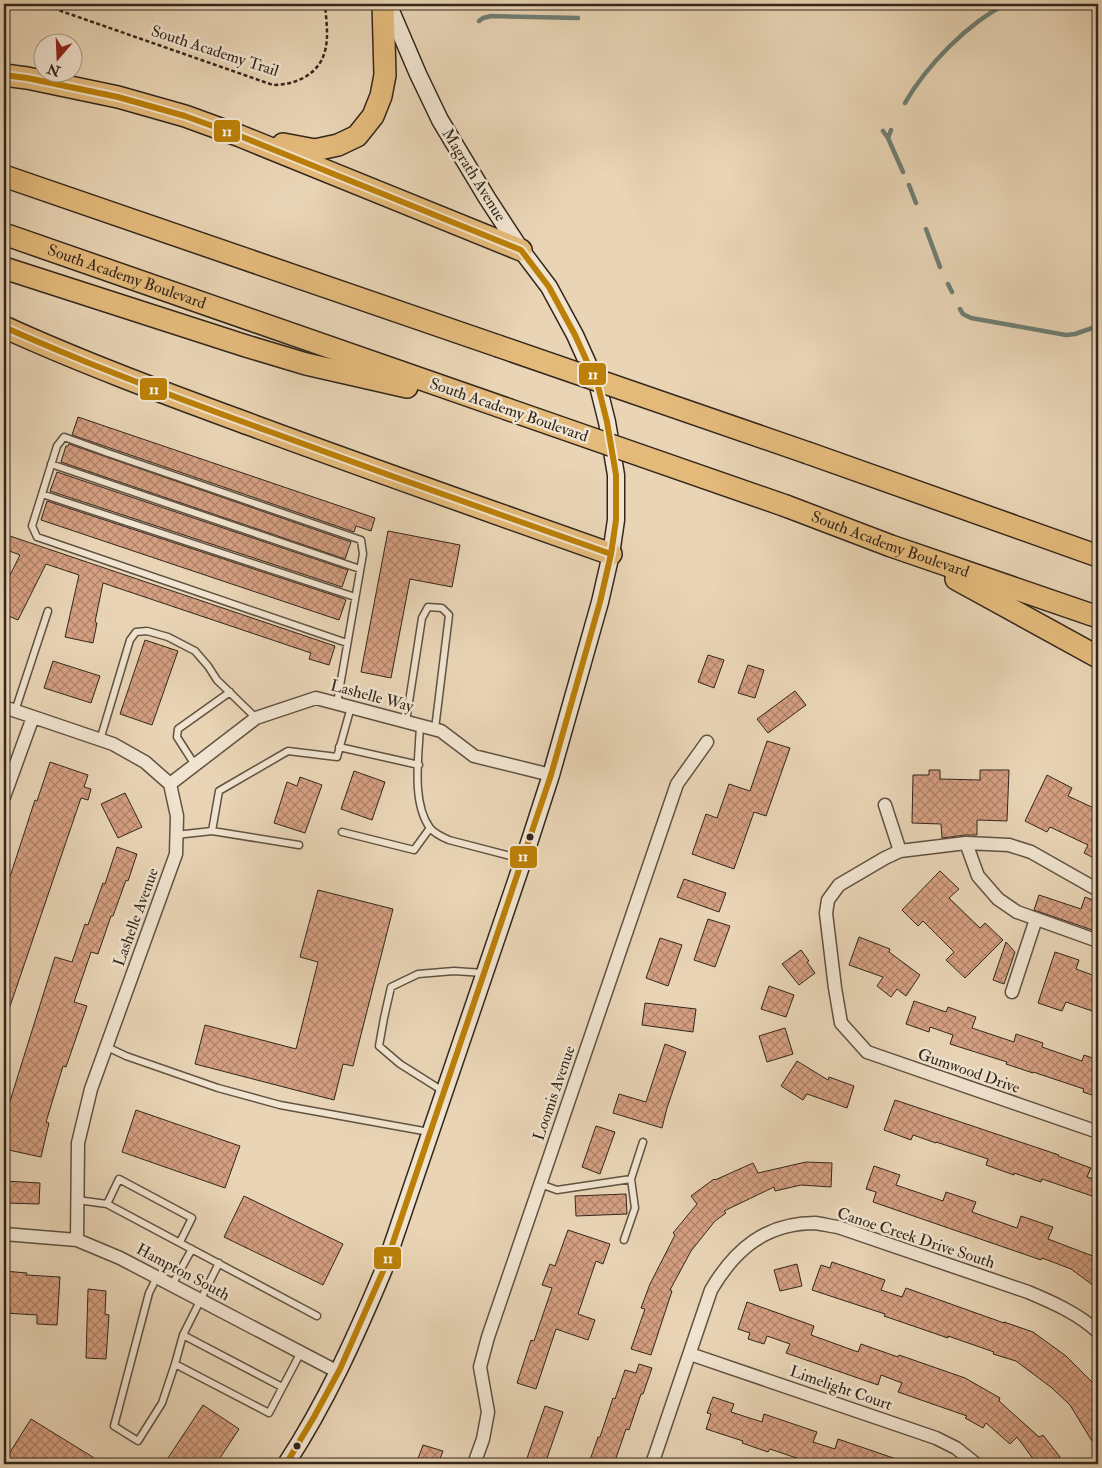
<svg xmlns="http://www.w3.org/2000/svg" width="1102" height="1468" viewBox="0 0 1102 1468" font-family="'IM FELL Double Pica',serif">
<style>
.lines{fill:none;stroke-linecap:round;stroke-linejoin:round}
.stream{stroke:#6f7f74;stroke-width:4.5}
.building{fill:url(#building-cross-hatch);stroke:#33271c}
.lane-casing{stroke:#605242;stroke-width:9}
.street-casing{stroke:#605242;stroke-width:15}
.secondary-casing{stroke:#33271c;stroke-width:19}
.highway-casing{stroke:#33271c;stroke-width:24}
.path{stroke:#33271c;stroke-width:2.5;stroke-dasharray:4 2.5;stroke-linecap:butt}
.lane{stroke:#f1e4d0;stroke-width:6}
.street{stroke:#f1e4d0;stroke-width:12}
.secondary{stroke:#f1e4d0;stroke-width:16}
.highway{stroke:#e4ba7b;stroke-width:21}
.highway-bridge-casing{stroke:#33271c;stroke-width:24;stroke-linecap:butt}
.highway-bridge{stroke:#e4ba7b;stroke-width:21}
.bus-1-casing{stroke:#f1e4d0;stroke-width:10}
.bus-1{stroke:#bc8008;stroke-width:6}
.bus-dot{fill:#33271c;stroke:#f1e4d0;stroke-width:2}
.labels{text-anchor:middle;dominant-baseline:central;stroke-width:5;stroke-linejoin:round;paint-order:stroke}
.street-label{font-size:16px;fill:#33271c;stroke:#f1e4d0}
.line-badge{stroke:#f1e4d0;stroke-width:2}
.badge-label{font-size:14px;text-anchor:middle;font-weight:bold;fill:#fff}
</style>
<defs>
<pattern id="building-cross-hatch" width="8" height="8" patternUnits="userSpaceOnUse" patternTransform="scale(1.25)"><rect width="8" height="8" fill="#d6a082"/><path d="M0 0l8 8M0 8l8-8" fill="none" stroke="#ae826a"/></pattern>
</defs>
<rect width="100%" height="100%" fill="#e9d5b6"/>
<filter id="stains"><feTurbulence type="fractalNoise" baseFrequency=".004" numOctaves="4"/><feColorMatrix values="0 0 0 0 .2 0 0 0 0 .09 0 0 0 0 .02 0 0 0 .5 -.17"/></filter>
<radialGradient id="worn" r=".72"><stop offset=".6" stop-color="#630" stop-opacity="0"/><stop offset="1" stop-color="#630" stop-opacity=".3"/></radialGradient>
<g class="lines">
<path class="stream" d="M479 21 483 18 491 16 578 18
M905 103C926 66 968 23 1006 4
M883 131 888 138 903 172
M888 138 891 130
M909 185 916 203
M926 229 940 267
M948 284 952 292
M960 309 963 314 971 318 1066 335 1075 334 1098 326"/>
</g>
<path class="building" d="M78 417 375 518 371 531 356 526 354 532 72 435Z
M69 444 351 542 345 559 61 462 66 446H68Z
M57 472 348 570 342 587 50 491Z
M47 501 339 597 346 600 339 620 41 520Z
M388 531 460 545 452 587 410 579 391 678 361 672Z
M4 534 335 646 329 665 309 659 311 653 103 583 95 622 97 623 93 643 65 637 79 575 46 564 18 620 4 614V587L20 555 4 549Z
M145 640 178 651 152 725 120 714Z
M708 655 724 660 714 688 698 682Z
M53 661 100 676 91 703 44 688Z
M748 665 764 670 755 698 738 693Z
M795 691 806 705 768 733 757 719Z
M767 741 790 748 766 816 754 812 734 869 692 854 706 814 717 818 729 784 750 791Z
M50 762 88 775 84 787 91 789 88 800 81 798 6 1018 4 1017V895L35 800 37 801Z
M929 770H940V779L980 780V770H1009L1007 821 977 820V835H965L942 838 941 824 912 823 913 775H929Z
M354 771 385 782 372 820 341 809Z
M1047 775 1072 788 1068 796 1098 810V860L1084 853 1088 845 1050 827 1047 832 1025 821Z
M300 777 322 785 305 833 274 823 287 782 297 786Z
M125 793 142 827 118 838 101 804Z
M117 847 137 854 128 881 126 880 113 916H111L98 954 91 952 74 1002 87 1006 66 1067 63 1066 46 1122 49 1123 41 1157 4 1149V1129L10 1101 55 957 72 962 85 924 88 925 103 883 105 884Z
M940 871 959 889 949 898 980 928 985 923 1003 940 965 978 946 960 954 952 923 921 918 926 902 910Z
M684 879 726 893 719 912 677 897Z
M318 890 393 909 353 1066 343 1064 334 1100 195 1064 205 1025 296 1049 318 962 300 957Z
M1039 895 1081 909 1085 897 1098 902V932L1034 910Z
M708 919 730 926 715 967 694 960Z
M859 937 890 949 889 952 920 975 906 996 897 989 891 997 877 986 883 977 849 965Z
M660 938 682 945 668 986 646 978Z
M1006 942 1015 952 1004 984 993 980Z
M801 950 809 961 807 962 815 973 799 985 782 964Z
M1055 952 1079 960 1076 969 1098 977V1013L1066 1002 1062 1011 1038 1003Z
M769 986 794 995 786 1017 761 1009Z
M914 1001 946 1012 948 1007 976 1017 972 1028 1014 1042 1016 1034 1043 1043 1042 1047 1082 1061 1084 1055 1098 1060V1097L1083 1092 1084 1089 1033 1072V1073L1006 1064 1007 1062 950 1044 953 1035 930 1027 929 1032 906 1024Z
M645 1003 696 1009 693 1032 642 1025Z
M785 1028 793 1054 767 1062 759 1036Z
M665 1044 686 1052 667 1108 662 1128 613 1113 619 1094 646 1102Z
M797 1061 828 1080 829 1077 854 1086 847 1108 807 1094 803 1100 781 1086Z
M895 1100 1059 1155 1058 1156 1091 1168 1087 1177 1098 1180V1198L1042 1179 1041 1182 1014 1173V1175L986 1165 988 1159 936 1142V1143L913 1135 911 1140 884 1130Z
M136 1110 240 1146 225 1188 122 1152Z
M596 1126 615 1132 600 1174 582 1167Z
M806 1162 832 1163 831 1187 801 1185 775 1191 774 1187 724 1211 726 1213 715 1221 691 1251 670 1290 672 1291 651 1355 631 1349 645 1309 641 1308 650 1284 675 1235 673 1233 697 1204 691 1196 714 1179 715 1180 753 1163 758 1173Z
M874 1166 900 1175 896 1185 943 1201 946 1192 976 1202 972 1212 1017 1228 1021 1216 1053 1227 1048 1239 1098 1258V1289L1071 1269 1042 1258 1041 1260 873 1202 876 1192 866 1189Z
M4 1181 40 1183 39 1204 4 1203Z
M626 1194 627 1214 576 1216 575 1196Z
M244 1196 343 1244 323 1285 224 1237Z
M568 1230 610 1244 603 1264 596 1261 578 1314 595 1320 588 1340 556 1329 536 1389 517 1383 531 1340 534 1341 552 1288 542 1285 550 1264 555 1266Z
M832 1262 885 1280 881 1290 902 1297 906 1288 1004 1323V1322L1033 1332 1066 1356 1098 1388V1451L1070 1405 1052 1388 1016 1361 993 1354 994 1352 948 1336V1338L884 1316 885 1314 812 1290 821 1265 830 1268Z
M797 1264 802 1286 780 1291 774 1270Z
M4 1271 27 1273 26 1275 60 1277 57 1325 37 1324V1315L4 1313Z
M88 1289 106 1291 105 1314 109 1315 106 1359 86 1358Z
M747 1302 814 1326 811 1335 858 1352 861 1344 898 1357 899 1355 965 1378 1000 1398 999 1401 1039 1437 1043 1435 1060 1457 1049 1464H1037L1017 1437 1010 1444 986 1423 983 1428 965 1418 967 1416 898 1392 902 1383 881 1375 878 1385 786 1353 790 1344 767 1336 764 1344 748 1339 750 1333 738 1329Z
M639 1364 652 1368 643 1394H641L629 1430 626 1429 614 1464H601L590 1460 598 1437H600L613 1398 615 1399 625 1370 636 1373Z
M713 1397 734 1404 731 1412 762 1422 764 1414 817 1432 813 1442 835 1449 838 1439 905 1462V1464H814L770 1449 768 1452 742 1443 743 1441 706 1429 711 1414 707 1413Z
M203 1405 239 1429 216 1464H164Z
M545 1406 563 1412 545 1464H525Z
M31 1419 104 1464H19L7 1457Z
M423 1445 443 1451 438 1464H416Z"/>
<g class="lines">
<defs>
<path id="lane" d="M51 464 360 569
M42 494 355 597
M337 703 363 554 361 540 108 453 64 437 57 446 32 526 37 537 347 643
M15 711 48 611
M406 721 422 618 428 607 442 608 449 615 435 729
M420 725C419 755 411 802 430 828 435 834 442 837 449 840L522 859
M100 740 130 640 136 632 147 631 168 637 195 651 208 666 217 680 256 718
M339 747 419 765
M195 765 177 737 178 729 230 692
M342 832 414 850 430 828
M176 835 212 831
M299 845 212 831 219 791 288 751 337 757 351 707
M107 1047 126 1056 218 1088 280 1105 429 1132
M443 1091 400 1064 379 1046 384 1018 391 987 418 974 454 971 484 973
M631 1179 643 1142
M540 1184 557 1190 631 1179 635 1208 624 1240
M77 1200 107 1204 317 1316
M107 1204 119 1179 192 1218 180 1242
M219 1263 183 1335 282 1387
M157 1277 149 1293 114 1426 138 1441 162 1403 175 1364 269 1413 301 1352
M172 1285 192 1249
M175 1364 183 1335"/>
<path id="street" d="M4 707 113 744 145 762 170 784 177 816 176 854 91 1089 78 1143 77 1240
M170 784 256 718 316 698 441 731 474 756 551 775
M4 797 33 717
M885 805 900 851
M966 843 978 876 998 899 1017 912 1098 941
M1098 890 1031 852 1009 845 966 843 900 851 885 858 839 885 828 900 826 913 835 988 841 1023 867 1052 1098 1132
M1012 992 1036 919
M4 1234 77 1240 120 1258 338 1372
M690 1354 936 1438 956 1448 976 1464
M474 1464 483 1439 488 1412 480 1367 488 1337 677 784 707 742
M652 1464 711 1290C735 1249 766 1223 815 1223 822 1224 831 1226 838 1227L1028 1292C1052 1302 1079 1314 1098 1332"/>
<path id="secondary" d="M286 1464C326 1403 356 1336 384 1269L528 846 551 775 600 602 611 554 616 520V475L607 422 598 386 575 335 549 287 521 250 487 198 440 120 418 74 388 4"/>
<g id="highway">
<path d="M4 75 27 78 118 97 185 116 240 136 521 250"/>
<path d="M283 144 315 150 338 145 357 136 373 116 381 96 385 75 383 4"/>
<path d="M4 176 498 346"/>
<path id="s1" d="M4 234 507 409"/>
<path d="M4 268 246 346 306 364 407 387"/>
<path d="M4 327C85 364 170 395 254 426 373 470 492 512 611 554"/>
<path d="M808 453 1098 556"/>
<path id="s2" d="M786 506 891 546 1098 617"/>
<path d="M956 579 1098 657"/>
</g>
</defs>
<use href="#lane" class="lane-casing"/>
<use href="#street" class="street-casing"/>
<use href="#secondary" class="secondary-casing"/>
<use href="#highway" class="highway-casing"/>
<path class="path" d="M41 4 273 85C295 85 319 75 325 51 329 36 326 19 325 4"/>
<use href="#lane" class="lane"/>
<use href="#street" class="street"/>
<use href="#secondary" class="secondary"/>
<use href="#highway" class="highway"/>
<defs>
<path id="highway-bridge" d="M498 346 808 453
M507 409 786 506"/>
</defs>
<use href="#highway-bridge" class="highway-bridge-casing"/>
<use href="#highway-bridge" class="highway-bridge"/>
<defs>
<path id="bus-1" d="M4 75 27 78 118 97 185 116 240 136 521 250 549 287 575 335 598 386 607 422 616 475V520L611 554 600 602 551 775 384 1269 340 1369 314 1417 286 1464
M4 327C91 366 179 399 268 431 382 473 497 514 611 554"/>
</defs>
<use href="#bus-1" class="bus-1-casing"/>
<use href="#bus-1" class="bus-1"/>
</g>
<g class="bus-dot">
<circle cx="530" cy="837" r="4.5"/>
<circle cx="297" cy="1446" r="4.5"/>
</g>
<g class="labels">
<g class="street-label">
<text transform="translate(215 51) rotate(18)">South Academy Trail</text>
<text transform="translate(474 175) rotate(58)">Magrath Avenue</text>
<text stroke="none"><textPath href="#s1" startOffset="130">South Academy Boulevard</textPath></text>
<text transform="translate(509 410) rotate(19)">South Academy Boulevard</text>
<text stroke="none"><textPath href="#s2" startOffset="111">South Academy Boulevard</textPath></text>
<text transform="translate(372 696) rotate(15)">Lashelle Way</text>
<text transform="translate(136 917) rotate(-70)">Lashelle Avenue</text>
<text transform="translate(969 1071) rotate(19)">Gumwood Drive</text>
<text transform="translate(554 1093) rotate(-71)">Loomis Avenue</text>
<text transform="translate(916 1238) rotate(18)">Canoe Creek Drive South</text>
<text transform="translate(183 1272) rotate(28)">Hampton South</text>
<text transform="translate(841 1388) rotate(19)">Limelight Court</text>
</g>
</g>
<g class="line-badge">
<rect x="213" y="119" width="28" height="24" rx="5" fill="#bc8008"/>
<rect x="578" y="362" width="29" height="24" rx="5" fill="#bc8008"/>
<rect x="139" y="377" width="29" height="24" rx="5" fill="#bc8008"/>
<rect x="509" y="845" width="29" height="24" rx="5" fill="#bc8008"/>
<rect x="373" y="1246" width="29" height="24" rx="5" fill="#bc8008"/>
</g>
<g class="badge-label">
<text x="227" y="136">11</text>
<text x="593" y="379">11</text>
<text x="154" y="394">11</text>
<text x="523" y="861">11</text>
<text x="388" y="1263">11</text>
</g>
<rect width="1102" height="1468" fill="none" stroke="#e9d5b6" stroke-width="20"/>
<rect x="5" y="5" width="1092" height="1458" fill="none" stroke="#33271c" stroke-width="2.5"/>
<rect x="10" y="10" width="1082" height="1448" fill="none" stroke="#33271c"/>
<g transform="translate(58 58) rotate(199)"><circle r="24" fill="#f1e4d0" stroke="#a59888"/>
<path d="M0-4L9 19L0 12L-9 19Z" fill="#8f2418"/>
<text y="-8" font-size="14" font-weight="bold" text-anchor="middle" fill="#33271c">N</text>
</g>
<rect width="100%" height="100%" filter="url(#stains)"/>
<rect width="100%" height="100%" fill="url(#worn)"/>
</svg>
